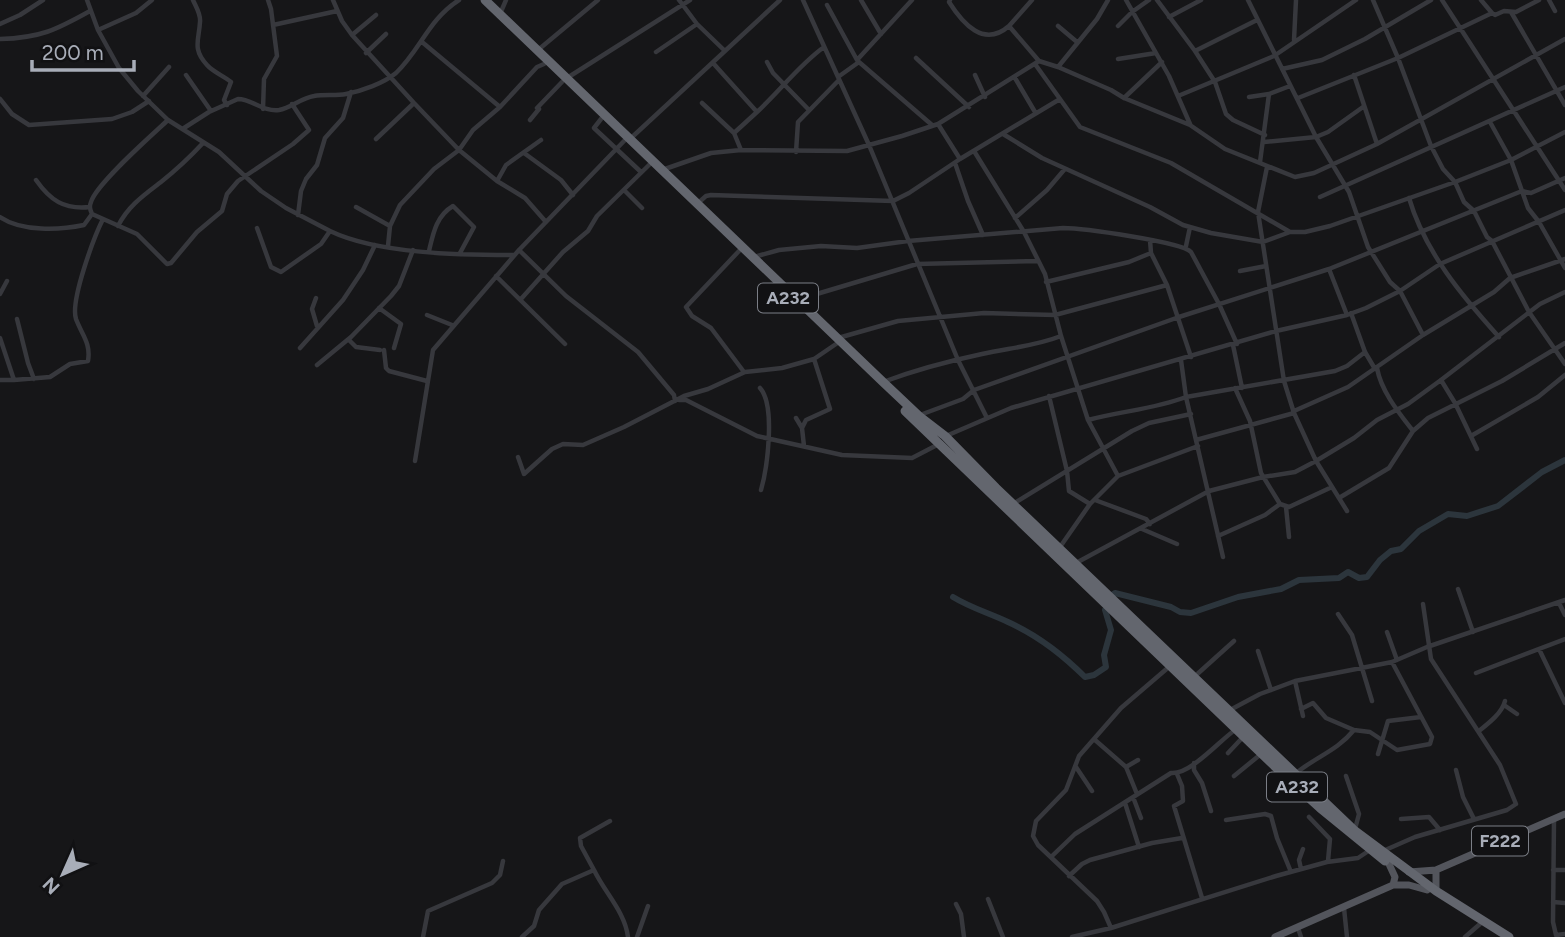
<svg xmlns="http://www.w3.org/2000/svg" width="1565" height="937" viewBox="0 0 1565 937" font-family="Figtree,sans-serif">
<style>
.lines{fill:none;stroke-linecap:round;stroke-linejoin:round}
.river{stroke:#2c353c;stroke-width:6}
.minor{stroke:#37383d;stroke-width:4.5}
.major{stroke:#53555c;stroke-width:7}
.highway{stroke:#63666e;stroke-width:9}
.labels{text-anchor:middle;dominant-baseline:central;stroke-width:5;stroke-linejoin:round;paint-order:stroke}
.shield{fill:#111113;stroke:#7b7e86;stroke-width:2}
.shield-label{font-size:18px;font-weight:bold;fill:#a8adb8}
</style>
<rect width="100%" height="100%" fill="#161618"/>
<g class="lines">
<path class="river" d="M953 597C971 608 989 613 1008 622 1037 635 1063 655 1085 677L1094 675 1106 667 1104 655 1111 630 1105 610 1109 608 1108 598 1115 593 1171 607 1180 612 1191 613 1238 597 1281 589 1299 580 1339 578 1348 572 1359 578 1367 577 1380 560 1391 551 1401 549 1419 531 1448 514 1467 516 1498 506 1542 472 1565 460"/>
<path class="minor" d="M87 0 98 30 119 68 138 91 168 120 219 152 261 191 286 208 330 231
M193 0C196 7 201 14 200 22 199 40 192 49 207 65 213 72 224 76 231 82L224 100 227 105
M333 0 342 21 352 35 414 103 459 150 497 181 525 198 546 222
M679 0 697 24 725 51
M803 0 869 145 958 360 987 418
M861 0 881 34
M950 0 949 2C963 24 984 48 1009 26
M1032 0 1009 26 1039 61
M1126 0 1169 76 1190 124
M1157 0 1195 51 1215 82 1226 114 1233 120 1265 135
M1248 0 1316 137 1349 192 1368 247 1390 282 1400 291 1423 335
M1373 0 1398 58 1431 146 1443 169 1455 182 1464 202 1474 211 1487 237 1492 241 1529 312 1565 364
M1442 0 1565 190
M1481 0 1492 13
M1549 0 1555 11
M827 5 857 60
M1511 12 1565 105
M500 14 506 0
M1169 17 1201 0
M0 24 20 15 43 0
M273 25 337 11
M1058 26 1077 42
M1118 26 1132 12 1149 0
M98 30 136 13 152 0
M352 35 376 15
M0 39C40 38 56 30 90 11
M1294 40 1296 0
M422 42 500 107
M538 50 598 0
M1195 51 1257 20
M656 52 697 24
M366 53 386 34
M916 58 969 107
M1118 59 1156 53
M767 62 773 73 809 110
M859 62 932 125
M713 63 757 112C780 91 799 65 824 47
M1035 64 1080 127 1171 163 1290 232
M1058 67 1097 19 1108 0
M1282 69 1322 60 1365 39 1431 0
M186 75 211 111
M975 75 985 97
M1354 75 1377 144
M838 77 859 62 857 60 912 0
M567 78 690 0
M1015 78 1035 112
M143 96 169 67
M1178 96 1274 56 1356 0
M1249 97 1269 94
M1124 98 1162 62
M1298 98 1398 58 1492 13 1495 15 1504 11 1516 12 1539 0
M0 99 12 114 29 125 112 119 132 112 149 101
M702 103 734 133 741 150
M537 108 562 82
M263 109 264 79 277 56 271 9 268 0
M601 119 594 128 641 172
M530 120 539 109
M1490 122 1511 160 1528 208 1539 222 1565 268
M938 124 960 159
M184 128 209 112 238 99C252 99 263 112 279 110 291 108 301 98 314 96 324 94 336 96 346 94 362 91 384 83 396 73 421 49 428 20 459 0
M734 133 757 112
M1003 134 1042 158 1150 207 1183 225 1211 233 1263 242 1290 232H1305L1330 226 1455 182 1511 160 1565 132
M376 139 414 103
M630 139 780 0
M625 140 519 250 566 296 638 352 674 395 675 401
M1264 142 1316 137 1328 132 1363 107
M974 151 1024 232 1045 274 1061 336 1088 420 1118 476
M796 152 798 122 839 80
M524 153 561 180 573 195
M1260 162 1269 94 1290 86
M955 163 968 201 983 235
M1267 167 1258 212 1284 381 1294 413 1316 461 1347 511
M662 170 711 153 741 150 847 151 902 136 938 124 1039 61 1058 67 1111 90 1124 98 1190 125 1225 149 1295 177 1314 173 1377 144 1565 39
M36 180C50 200 64 210 90 207
M497 181 506 165 541 140
M624 190 642 208
M1320 197 1565 87
M1409 198C1425 252 1462 296 1499 337
M697 204 706 196 711 195 893 201 909 193 960 159 1060 99
M356 207 390 226
M92 214 137 234 167 264 171 263 197 232 222 211 227 194 238 181 293 144 309 130 292 104
M298 215 301 191 306 179 317 165 325 138 343 118 351 92
M0 217C22 232 60 230 84 225L92 214C90 209 89 207 91 202 96 184 152 135 168 120
M1015 218 1047 190 1064 170
M118 226C128 206 144 195 161 182 176 170 190 157 203 143
M257 228 271 267 281 272 321 244 330 231C378 254 460 255 514 255
M1150 240 1151 253 1167 285 1191 357
M388 246 390 226 400 205 434 169 459 150 473 130 500 107 537 67 544 64
M1186 246 1190 227
M429 251C433 234 436 216 453 206L474 227 460 253
M739 251 686 307 692 316 711 328 744 372
M754 257 779 250 821 246 857 248 908 241 1063 228C1082 228 1182 242 1191 252L1219 304 1237 344
M1329 269 1347 315
M1240 271 1266 266
M496 276 565 344
M1046 282 1129 262 1151 253
M0 294 7 281
M316 298 312 309 317 326
M521 299 563 252 588 231 597 216 650 164
M800 299 917 264 1038 261
M379 308 401 324 394 348
M1351 313 1365 352 1375 369
M427 315 452 325
M17 319 28 363 34 379
M0 338 14 380 50 377 70 364 88 361C91 343 82 335 76 319 70 301 94 237 103 219
M838 338 898 321 984 313 1055 315 1167 285
M349 340 356 347 380 350
M1233 345 1242 388
M300 348 343 300 363 270 375 245
M384 350 386 368 389 371 427 381
M1181 360 1186 397 1223 557
M317 365 351 337 391 296 399 286 413 250
M1377 368C1381 391 1399 413 1413 431
M0 380H13
M1441 380 1455 403 1477 449
M883 382C915 370 949 361 982 354 1009 348 1036 346 1061 336
M760 388C776 406 767 469 761 490
M1235 388 1250 421 1261 473 1280 504 1289 507 1332 487
M1049 396 1067 471 1069 491 1090 504
M679 400H686L757 436 842 455 912 458 939 444
M1294 411 1348 387 1423 335 1494 292 1510 278 1565 259
M920 415 963 399 974 390 1179 317 1329 269 1522 191 1531 193 1565 178
M796 418 802 428 804 446
M1088 420C1121 411 1155 409 1186 397L1335 371 1347 366 1365 352
M802 428 806 420 830 409 814 359
M946 436 1011 408 1276 331 1347 315 1366 308 1400 291 1440 264 1565 210
M1471 436 1538 397 1565 375
M1196 440 1294 413
M518 457 524 474 552 449 563 444 583 445 624 427 684 396 708 389 745 372 782 368 814 359 836 344
M415 461 433 350 519 250
M1339 498 1389 468 1413 431 1428 418 1502 381 1565 343
M1095 500 1146 519 1150 524
M1013 504 1132 431 1149 423 1191 414
M1286 507 1289 537
M1142 529 1177 544
M1218 536 1265 515 1280 504
M1060 547 1090 504 1118 476 1198 446
M1076 563 1209 491 1263 477 1295 472 1316 461 1354 438 1377 420 1408 404 1441 380 1540 304 1565 292
M1458 589 1473 632
M1559 603 1565 615
M1338 614 1352 635 1372 701
M1387 632 1397 660
M1539 649 1565 703
M1258 651 1271 690
M1476 673 1565 639
M1194 677 1234 641
M1295 681 1303 716
M1504 705 1517 714
M1301 709 1313 703 1326 718 1354 730
M1230 710 1260 694 1295 681 1392 662 1427 647 1565 600
M1479 731C1489 723 1502 713 1505 701
M1095 740 1126 767 1137 794
M1228 753 1244 736
M1378 754 1388 721 1421 717
M1194 763V770L1202 783 1211 811
M1076 767 1092 791
M1126 767 1138 760
M1456 770 1463 797 1474 819
M1177 774 1182 786 1183 801 1174 806 1202 898
M1295 774C1315 757 1337 751 1354 730L1370 732 1397 750 1430 744 1432 737 1392 662
M1234 776 1261 754
M1346 776 1359 814 1355 829
M1133 797 1141 818
M1125 803 1139 847
M1309 817 1330 839 1328 861
M1401 819 1429 817 1440 830
M1554 819 1553 922 1556 935 1565 934
M1226 820 1265 814 1271 816 1277 838 1291 872
M1383 851 1415 837 1507 810 1516 804 1500 765 1431 659 1423 604
M1051 857 1075 834 1171 773C1190 775 1219 741 1235 730
M1301 869 1299 860 1303 849
M594 870C605 893 625 912 628 937
M1553 870H1565
M1069 876 1082 864 1090 860 1152 843 1182 838
M988 899 1003 937
M1553 902 1565 903
M956 904 961 914 964 937
M1344 908 1347 937
M1111 928 1104 912 1097 901 1038 845 1033 836 1036 821 1066 790 1079 756 1121 708 1170 666
M1298 928 1301 937
M423 937 428 911 492 883 500 875 503 861
M522 937 534 926 539 910 562 884 594 870 581 846 580 838 610 821
M637 937 648 906
M1072 937 1111 928 1276 876 1327 862 1358 858 1370 850
M1465 937 1480 924"/>
<path class="major" d="M1389 864 1395 877 1393 885
M1409 872 1436 870 1565 814
M1436 891V870
M1275 937 1393 885H1409L1427 890"/>
<path class="highway" d="M485 0 883 382 919 416 945 436 996 488 1354 830 1436 891 1509 937
M905 411 1287 778 1320 808 1385 861"/>
</g>
<g class="labels">
<g class="shield">
<rect x="758" y="283.5" width="60" height="29" rx="5"/>
<rect x="1267" y="772.5" width="60" height="29" rx="5"/>
<rect x="1472" y="826.5" width="56" height="29" rx="5"/>
</g>
<g class="shield-label">
<text x="788" y="298">A232</text>
<text x="1297" y="787">A232</text>
<text x="1500" y="841">F222</text>
</g>
</g>
<g transform="translate(63 874) rotate(225)" stroke="#111113" stroke-width="5" paint-order="stroke">
<path d="M0-5L12 26L0 18L-12 26Z" fill="#a8adb8"/>
<text y="-10" font-size="19" font-weight="bold" text-anchor="middle" fill="#a8adb8">N</text>
</g>
<path d="M32 60v10h102v-10" fill="none" stroke="#a8adb8" stroke-width="3.5"/>
<text x="42" y="60" font-size="21" fill="#a8adb8" stroke="#111113" stroke-width="5" paint-order="stroke">200 m</text>
</svg>
